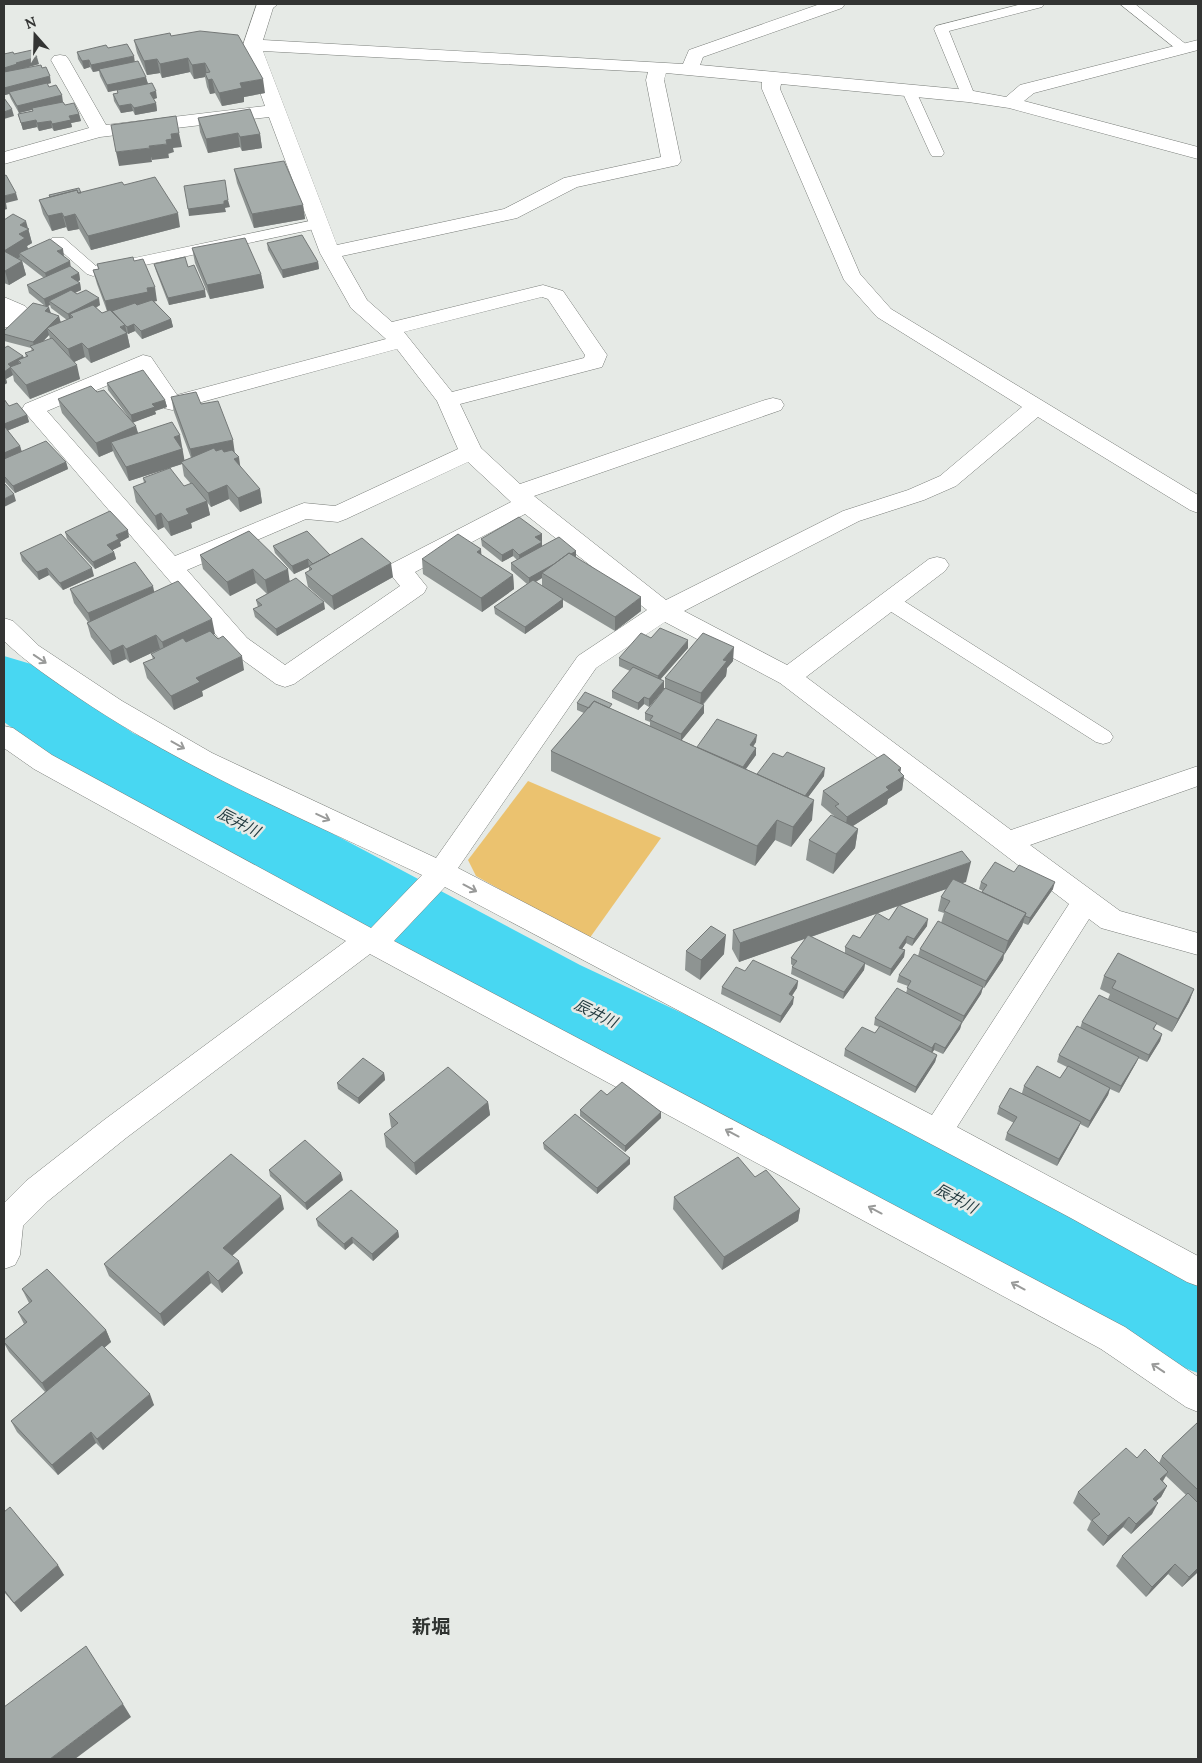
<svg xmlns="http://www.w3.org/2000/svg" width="1202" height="1763" viewBox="0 0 1202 1763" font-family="Lora,'Noto Sans JP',serif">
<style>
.green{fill:#ebc26f}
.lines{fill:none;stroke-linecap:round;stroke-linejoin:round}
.river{fill:#48d7f2;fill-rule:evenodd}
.lane-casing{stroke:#787c78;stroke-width:1}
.street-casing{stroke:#787c78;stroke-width:1}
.lane{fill:#fff;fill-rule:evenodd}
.street{fill:#fff;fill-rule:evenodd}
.wall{fill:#8e9492;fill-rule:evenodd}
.shaded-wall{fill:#747877}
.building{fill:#a5acaa;stroke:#747877}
.oneway{stroke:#999a99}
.labels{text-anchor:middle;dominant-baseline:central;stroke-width:5;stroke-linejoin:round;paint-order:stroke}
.water-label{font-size:15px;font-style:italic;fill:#243c41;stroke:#e6eae6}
.near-quarter-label{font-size:19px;font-weight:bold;fill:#2f3330;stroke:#e6eae6}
</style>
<rect width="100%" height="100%" fill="#e6eae6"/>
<path class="green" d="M528 781 661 838 589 939 476 876 468 860Z"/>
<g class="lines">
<path class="river" d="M4 656 31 664 133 733 277 804 580 965 765 1052 1116 1232 1198 1277V1373L1163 1360 1048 1294 701 1106 518 1015 219 848 77 775 4 722Z"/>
<defs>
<path id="lane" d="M1022 4H1044L1042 7 949 31 975 96 973 99H963L934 29 936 26Z
M1120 4H1135L1192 49 1190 52H1180Z
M908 85 913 86 915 89 944 153 942 156H932L930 153 901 89 903 86Z
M319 219 324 221 327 224 324 227 93 276 87 274 50 241 52 238H64L96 266Z
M889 595 896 596 1110 732 1113 737 1110 742 1103 744 1096 742 882 606 880 601 882 596Z"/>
<path id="street" d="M257 4H278L273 8 263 40 683 64 689 50 820 4H845L842 8 703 57 700 65 968 90 1006 97 1020 85 1198 40V50L1034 93 1024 101 1198 147V159L1009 108 968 102 781 84 780 89 860 274 891 309 1198 495V513L1190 510 1038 417 956 486 924 500 859 521 684 611 787 665 929 559 937 557 945 559 949 565 945 571 806 677 1011 830 1198 766V786L1030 845 1120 911 1198 933V955L1101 928 1089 919 957 1127 1198 1256V1286L1187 1282 1069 1217 445 887 394 941 1125 1327 1198 1377V1412L1186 1407 1101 1349 370 954 126 1138 48 1201 23 1226 20 1255 15 1265 4 1269V1203L26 1181 104 1120 346 941 34 769 4 748V726L13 728 52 755 371 928 422 875C306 820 186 770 79 698 53 680 27 663 4 641V618L13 621 39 646 122 701 212 753 436 858 578 656 647 610 525 514 415 572 427 587 424 593 294 684 285 687 276 684 229 650 22 409 25 404 143 355 151 357 177 395 386 339 351 308 320 253 269 117 100 137 4 164V152L89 128 51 60 54 56 60 55 66 56 69 60 106 125 265 106 243 45ZM263 51 648 72 646 80 661 157 564 178 504 209 337 245ZM666 73 762 82V89L844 280 877 317 1022 407 940 476 908 490 843 511 666 600 534 496 781 410 784 405 781 400 773 398 765 400 520 484 481 448 460 404 602 367 607 355 563 291 543 285 392 322 367 300 342 256 517 218 577 187 678 165 681 161 664 80ZM542 297 548 299 585 355 584 358 452 392 404 332ZM397 349 437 401 458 449 335 506 304 503 296 506 175 556 47 411 139 372 164 408 172 410ZM468 462 511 502 391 564 387 570 400 586 285 665 247 638 187 570 306 519 338 522 346 519ZM665 622 780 683 1069 904 932 1115 458 868 596 668Z
M4 297 25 306 29 310 11 326 4 328Z"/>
</defs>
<use href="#lane" class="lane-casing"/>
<use href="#street" class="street-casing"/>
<use href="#lane" class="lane"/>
<use href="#street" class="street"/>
</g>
<path class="wall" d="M171 36 265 93 244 97V102L222 106 215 93 210 94 207 87 205 77 194 79 190 72 162 78 160 73 147 75 137 53 134 40Z
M108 48 135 62 157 98 153 99 156 103 157 111 135 115 133 111 121 113 114 101 113 94 118 93 117 90 108 92 100 76 99 71 93 72 90 67 84 69 78 59 77 52Z
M4 54H14L39 64 20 69 42 68 51 83 47 84 49 87 63 102 65 105 79 114 81 121 71 123 72 127 54 131 52 128 39 131 37 127 23 130 18 114 33 111 32 110 19 113 11 99 9 94 5 95 4 93Z
M198 118 260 134 262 148 242 151 240 147 208 153 200 132Z
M234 169 303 205 305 219 254 228 237 183Z
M124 185 180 227 91 250 79 229 68 231 66 227 52 231 43 214 39 200 49 197V195L81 193Z
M4 220 28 228 32 243 27 246 28 249 64 256V257L71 267 79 273 80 280 78 282 80 283 81 290 75 293 100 305 96 308 102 313 107 311 97 284 93 270 98 269 97 264 134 261 157 301H154L171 319 173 327 142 339 135 331 128 334 127 333 130 347 91 363 85 357 74 362 80 379 30 399 14 381 13 375 6 379 7 383 4 385V348L23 356 24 357H26L25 353 32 351 31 348 4 341V331L45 306 29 293 27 285 44 278 22 261 26 275 9 285 4 283ZM50 305 51 308 67 320 61 322 51 313 47 306ZM49 335 50 339 42 342Z
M267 243 318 262 319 269 283 278 268 250Z
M192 248 261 274 264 288 210 299 195 263Z
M154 264 206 297 169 305 156 271Z
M107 383 165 400 167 407 155 411 156 414 133 422 138 433 183 449 182 450 184 460 191 458 174 412 171 397 201 404 235 454 240 467 260 489 262 503 240 512 229 499 211 507 207 502 210 515 191 523 192 528 171 536 164 527 158 530 136 502 133 487 144 483 143 478 184 486 191 484 184 476 182 464 129 481 115 456 113 451 99 457 62 413 58 399 97 392 129 418 108 390Z
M4 399 9 406 27 415 29 422 7 431 20 446 22 452 66 462 68 469 15 493 4 481Z
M249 531 290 581 325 609 277 636 255 617 253 609 258 607 256 600 267 594 256 583 230 596 203 569 200 555Z
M65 532 129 537 120 542 121 546 112 550 114 552 116 559 95 569 67 539Z
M542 534V546L576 551V557L641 611 615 631 563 600V607L525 634 495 614 494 607 527 584 511 570V563L517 560 513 556 502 562 482 546 481 539ZM542 578V586L536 582Z
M273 546 330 555 393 577 334 610 308 587 305 573 309 571V567L294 574 275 553Z
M481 549V554L513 575 514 589 482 612 423 574 422 559Z
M20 553 94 576 63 590 49 575 39 580 22 561Z
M70 589 154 592 215 634H213L244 670 202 691 203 696 174 710 147 678 143 663 153 659 151 654 160 649 130 663 126 659 113 665 91 637 87 623 88 622 74 603Z
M651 638 688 648 660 680 664 689 649 707 644 704 638 710 612 698V691L630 671 619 666V658Z
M733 661 727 668 726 676 703 705H704V713L681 740 697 747 756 742 753 747 756 748V755L746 769 757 774 824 776 808 797 812 820 791 847 775 840 755 866 551 771V751L584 713 577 710V703L612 709 650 726V722L645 720V713L665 689V678Z
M901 768 900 773 904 776 902 790 888 799 887 804 853 826 858 829 855 848 833 874 806 860 809 840 834 816 821 805 823 791Z
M1014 872 1053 889 1028 925 1023 923 1022 926 1004 955 1003 960 984 988 975 983 983 987 981 994 962 1023V1022L960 1029 943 1054 934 1050 932 1053 937 1055 935 1062 915 1093 844 1056 845 1049 875 1033 879 1027 874 1025 875 1018 906 993 908 986 897 982 899 975 918 956 920 949 941 923 944 913 938 911 941 897 946 889 900 905 927 926 912 946 906 943 902 949 905 950 904 957 890 976 865 964 864 970 843 999 791 974 792 967 793 966 791 964V958L806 938 739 962 732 949 733 930 966 882 962 883 982 892 983 891 979 889 981 882ZM898 906 889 920 845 947V953L811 937Z
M686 951 724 954 700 980 685 970Z
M745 971 798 981 797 988 792 996 793 1004 780 1023 721 994 722 987Z
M1104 976 1194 989 1189 1002 1172 1032 1156 1024 1154 1030 1162 1034 1160 1041 1147 1062 1138 1058 1136 1063 1119 1093 1110 1089 1108 1095 1088 1128 1080 1124 1078 1129 1057 1166 1005 1140 1007 1133 1014 1123 997 1114 999 1107 1022 1093 1024 1086 1060 1078 1067 1067 1057 1062 1059 1055 1080 1028 1082 1022 1108 999 1110 994 1100 989Z
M384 1073 385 1080 359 1104 338 1089 337 1083Z
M607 1095 661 1118 625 1152 580 1116V1110Z
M488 1102 490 1115 416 1175 386 1147 384 1134 392 1128 391 1127 389 1114Z
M543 1143 630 1164 597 1194 544 1149Z
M269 1170 343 1180 307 1210 270 1176Z
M755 1177 800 1209 798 1221 722 1270 673 1209 674 1197Z
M284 1209 232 1256 243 1273 222 1293 211 1283 164 1326 109 1276 104 1264Z
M316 1219 398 1231 399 1237 373 1261 353 1243 345 1250 318 1226Z
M22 1289 106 1330 111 1342 104 1348 154 1405 103 1450 96 1443 58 1475 17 1432 11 1421 45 1392 9 1352 4 1343V1340L24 1324 18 1312 29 1303Z
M1198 1422V1572L1182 1587 1168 1574 1146 1597 1116 1566 1122 1556 1186 1495 1166 1476 1163 1481 1167 1486 1161 1497 1156 1501 1152 1514 1131 1534 1123 1527 1103 1546 1087 1530 1091 1521 1073 1503 1078 1492 1137 1458 1159 1463 1162 1456Z
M4 1512 64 1575 21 1612 4 1592Z"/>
<path class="shaded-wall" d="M134 56 135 63 93 72 91 65Z
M37 57 39 64 18 70 4 75V68L16 63Z
M188 58 190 72 162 78 160 64Z
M157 59 160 73 147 75 144 61Z
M89 60 90 67 84 69 82 61Z
M205 63 207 76 205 73V77L194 79 192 65Z
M50 76 51 83 5 95 4 88Z
M146 77 148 84 108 92 107 85Z
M212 79 215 93 210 94 208 80Z
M263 79 265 93 244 97V102L222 106 219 93 240 83Z
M156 91 157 98 151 100 150 93Z
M62 95 63 102 19 113 17 106Z
M156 103 157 111 135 115 134 108Z
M131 104 133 111 121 113 119 106Z
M12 109 14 116 4 119V112Z
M79 114 81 121 71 123 72 127 54 131 52 124 69 116Z
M36 120 37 127 23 130 21 123Z
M51 121 52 128 39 131 37 123Z
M179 133 182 147 173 148 174 152 168 154 166 140 171 134Z
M238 133 240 147 208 153 206 139Z
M260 134 262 148 242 151 240 137Z
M167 144 169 158 152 160 149 146Z
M150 148 152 162 119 166 116 152Z
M16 193 18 200 6 203 7 209 4 210V196Z
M228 200 230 207 225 208 226 212 189 216 188 209Z
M303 205 305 219 254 228 252 214Z
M62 213 66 227 52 231 48 216Z
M178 213 180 227 91 250 88 236Z
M75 214 79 229 68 231 64 217Z
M26 221 32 243 27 246 29 252 19 253 20 257 7 265 4 251 19 234 20 225Z
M63 249 64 256 59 259 57 251Z
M22 261 26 275 9 285 5 271Z
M70 261 71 269 47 280 45 273Z
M318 262 319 269 283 278 282 270Z
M79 273 80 280 73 284 71 277Z
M261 274 264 288 210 299 207 285Z
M80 283 81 290 53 303 49 301 50 305 46 307 44 299Z
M155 287 157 301 112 311 113 314 108 315 105 301 147 288Z
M205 290 206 297 169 305 168 298Z
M99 298 100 305 74 319 73 317 70 314 72 320 70 321 68 314Z
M49 307 51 314 45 311Z
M59 316 61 323 47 328Z
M171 319 173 327 142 339 141 331Z
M134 324 135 331 128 334 127 327Z
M125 325 130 347 91 363 88 349Z
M47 328 49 335 35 350 33 342Z
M82 343 85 357 72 363 68 349Z
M23 356 25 363H21L18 360 20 366 10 367 13 375 6 379 7 383 4 385V372L8 364Z
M77 365 80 379 30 399 26 385Z
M165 400 167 407 155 411 156 414 132 423 131 415 152 404Z
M27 415 29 422 4 432V424Z
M136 426 140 440 111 442 113 451 99 457 96 443Z
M180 435 185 463 181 462 182 464 129 481 126 467 174 437Z
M233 440 235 454 193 463 190 449Z
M20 446 22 453 4 461V453Z
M239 457 241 472 234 459Z
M66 462 68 469 15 493 13 486Z
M227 485 229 499 211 507 208 493Z
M260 489 262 503 240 512 238 498Z
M14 494 16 501 4 507V499Z
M207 501 210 515 191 523 192 528 171 536 168 522 186 509Z
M161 513 164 527 158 530 155 516Z
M128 530 129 537 120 542 121 546 109 552 107 545 116 535Z
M542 534V541L535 545V537Z
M542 542V549L520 562 519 555Z
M481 549 482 563 477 552Z
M513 549V556L502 562V555Z
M576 551V559L542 573V578L529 585V578Z
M114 552 116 559 95 569 93 562Z
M308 559 309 567 294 574 292 566Z
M391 563 393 577 334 610 332 596Z
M47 568 49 575 39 580 37 572Z
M92 568 94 576 63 590 60 583Z
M253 569 256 583 230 596 227 582Z
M288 569 290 584 268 595 265 580Z
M513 575 514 589 482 612 481 598Z
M153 586 156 600 92 627 88 613Z
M641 597V611L615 631V617Z
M563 599V607L525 634V627Z
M324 602 325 609 277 636 276 629Z
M212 619 215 634 166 657 162 642Z
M156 635 160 649 130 663 126 649Z
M688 640V648L657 683 658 676Z
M123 645 126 659 113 665 110 651Z
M734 647 733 661 727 668 726 676 700 707 701 693 723 660Z
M242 656 244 670 202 691 203 696 174 710 171 696 196 678Z
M664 681V689L649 707V699Z
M644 697V704L638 710V703Z
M704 705V713L681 741V734Z
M757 735 756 742 749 752 750 745Z
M756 748V755L742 774 743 767Z
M825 768 824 776 803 804 804 797Z
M901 768 899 779 904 776 902 790 888 799 887 804 845 831 847 817 886 787 898 770Z
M814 800 812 820 791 847 793 827Z
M777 820 775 840 755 866 757 846Z
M858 829 855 848 833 874 836 854Z
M971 862 966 882 739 962 740 943Z
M1055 882 1053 889 1028 925 1030 918Z
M1026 913 1022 926 1004 955 1008 941Z
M928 919 927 926 912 946 914 939Z
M726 935 724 954 700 980 701 960Z
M907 936 906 943 898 955 899 948Z
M905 950 904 957 890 976 891 969Z
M1004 953 1003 960 984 988 986 981Z
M865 963 864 970 843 999 844 992Z
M798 981 797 988 788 1001 789 994Z
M983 987 981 994 962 1023 964 1016Z
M1194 989 1189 1002 1172 1032 1178 1019Z
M794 997 793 1004 780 1023 781 1016Z
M962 1022 960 1029 943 1054 945 1048Z
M1162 1034 1160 1041 1147 1062 1149 1055Z
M935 1043 934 1050 931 1054 932 1048Z
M937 1055 935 1062 915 1093 916 1087Z
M1139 1057 1136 1063 1119 1093 1121 1086Z
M384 1073 385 1080 359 1104 358 1098Z
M1110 1088 1108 1095 1088 1128 1090 1121Z
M488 1102 490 1115 416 1175 414 1163Z
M661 1112V1118L625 1152V1146Z
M1081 1122 1078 1129 1057 1166 1059 1159Z
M630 1158V1164L597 1194V1188Z
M341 1173 343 1180 307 1210 305 1203Z
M281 1196 284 1209 227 1260 223 1248Z
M800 1209 798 1221 722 1270 724 1257Z
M398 1231 399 1237 373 1261 372 1254Z
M352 1237 353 1243 345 1250 344 1244Z
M239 1261 243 1273 222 1293 218 1281Z
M208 1271 211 1283 164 1326 160 1314Z
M106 1330 111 1342 48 1395 42 1383Z
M150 1394 154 1405 103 1450 97 1439Z
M91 1432 96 1443 58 1475 52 1465Z
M1168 1472 1162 1482 1160 1479Z
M1167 1486 1161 1497 1147 1509 1153 1499Z
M1158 1503 1152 1514 1131 1534 1136 1524Z
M1129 1517 1123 1527 1103 1546 1108 1536Z
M1175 1564 1168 1574 1146 1597 1152 1587Z
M58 1565 64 1575 21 1612 14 1603Z
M1198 1568V1572L1182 1587 1189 1577Z
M123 1704 131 1717 75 1759H50Z"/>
<path class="building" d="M200 31 238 35 263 79 240 83 242 88 219 93 212 79 208 80 205 73 210 72 205 63 192 65 188 58 160 64 157 59 144 61 134 40 170 33 171 36Z
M127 44 134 56 91 65 89 60 82 61 77 52 106 45 108 48Z
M32 50 37 57 16 63 17 64 4 68V54L13 52 14 54Z
M138 61 146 77 107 85 99 69Z
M41 65 42 68 46 67 50 76 4 88V72Z
M47 83 49 87 56 85 62 95 17 106 9 92Z
M152 83 156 91 150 93 156 103 134 108 131 104 119 106 113 94 118 93 117 90Z
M4 98 12 109 4 112Z
M63 102 65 105 74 103 79 114 69 116 71 120 52 124 51 121 37 123 36 120 21 123 18 114 33 111 32 108Z
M250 109 260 134 240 137 238 133 206 139 198 118Z
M176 116 179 133 171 134 172 139 166 140 167 144 149 146 150 148 116 152 111 125Z
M284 161 303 205 252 214 234 169Z
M6 175 16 193 4 196V176Z
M155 177 178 213 88 236 75 214 64 217 62 213 48 216 39 200 77 190 78 193 122 182 124 185Z
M225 180 228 200 224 201V204L188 209 184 186Z
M79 188 81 193H78L77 190 50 197 49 195Z
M13 214 26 221 20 225 29 229 19 234 25 238 4 251V220Z
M302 235 318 262 282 270 267 243Z
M245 238 261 274 207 285 192 248Z
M50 239 63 249 57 251 70 261 45 273 19 253Z
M4 251 22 261 5 271H4Z
M133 257 134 261 143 259 155 287 147 288 148 292 105 301 93 270 99 269 97 264Z
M185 257 188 267 194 265 205 290 168 298 154 264Z
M70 266 79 273 71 277 80 283 44 299 27 285Z
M71 290 77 294 86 290 99 298 68 314 49 301Z
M152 300 171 319 141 331 134 324 127 327 112 311 135 303 137 305Z
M33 303 49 307 45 311 59 316 33 342 4 334V331Z
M93 305 102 313 110 310 125 325 120 327 127 333 88 349 82 343 68 349 47 328 73 317 70 314Z
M52 338 77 365 26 385 10 367 21 363 18 360 28 356 25 353 34 350 30 346Z
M8 346 23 356 8 364 11 367 4 372V348Z
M143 370 165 400 152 404 155 407 131 415 107 383Z
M91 386 97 392 104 390 136 426 96 443 58 399Z
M196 392 201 404 218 401 233 440 190 449 171 397Z
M4 399 9 406 17 403 27 415 4 424Z
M172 422 180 435 174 437 182 449 126 467 111 442Z
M5 427 20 446 4 453V428Z
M46 441 66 462 13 486 4 476V459Z
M214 448 216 451 222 449 224 452 232 450 239 457 234 459 260 489 238 498 227 485 208 493 181 462Z
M170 468 184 486 192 483 207 501 186 509 189 514 168 522 161 513 155 516 133 487 146 482 143 478Z
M4 483 14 494 4 499Z
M110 511 128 530 116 535 119 539 107 545 114 552 93 562 65 532Z
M519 517 542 534 535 537 542 542 519 555 513 549 502 555 481 539Z
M249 531 288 569 265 580 253 569 227 582 200 555Z
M307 531 330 555 313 564 308 559 292 566 273 546Z
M61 534 92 568 60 583 47 568 37 572 20 553Z
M458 534 481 549 477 552 513 575 481 598 422 559Z
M559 537 576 551 571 554 569 553 554 564 529 578 511 563Z
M362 538 391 563 332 596 305 573 312 569 309 566Z
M569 553 641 597 615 617 542 573Z
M135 562 153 586 88 613 70 589Z
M296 578 324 602 276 629 253 609 262 605 256 600Z
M533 580 563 599 525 627 494 607Z
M178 581 212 619 162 642 156 635 126 649 123 645 110 651 87 623Z
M660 628 688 640 658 676 619 658 641 633 651 638Z
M210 631 218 639 223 636 242 656 196 678 200 682 171 696 143 663 155 658 151 654 183 638 186 642Z
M703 633 734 647 723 660 727 661 701 693 665 678Z
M633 667 664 681 649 699 644 697 638 703 612 691Z
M665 688 704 705 681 734 650 720 653 716 645 713Z
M585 692 612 704 609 708 594 701 589 708 577 703Z
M594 701 814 800 793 827 777 820 757 846 551 751Z
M717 719 757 735 750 745 756 748 743 767 697 747Z
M787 752 825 768 805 796 757 774 773 753 783 757Z
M884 754 901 768 898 770 904 776 886 787 889 790 847 817 835 806 839 804 823 791Z
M831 815 858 829 836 854 809 840Z
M962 851 971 862 740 943 733 930Z
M995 862 1014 872 1019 865 1055 882 1030 918 1025 916 1026 913 982 892 987 885 981 882Z
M953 879 1026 913 1008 941 944 911 950 901 941 897Z
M899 905 928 919 914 939 907 936 899 948 905 950 891 969 845 947 853 935 860 938 877 913 889 920Z
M938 921 1004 953 986 981 920 949Z
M711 926 726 935 701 960 686 951Z
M808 935 865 963 844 992 792 967 797 961 791 958Z
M1118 953 1194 989 1178 1019 1112 988 1116 981 1104 976Z
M914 954 983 987 964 1016 907 988 911 981 899 975Z
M753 960 798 981 789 994 794 997 781 1016 722 987 736 967 745 971Z
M897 988 962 1022 945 1048 935 1043 932 1048 875 1018Z
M1099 995 1157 1023 1153 1029 1162 1034 1149 1055 1082 1022Z
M880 1026 937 1055 916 1087 845 1049 862 1027 875 1033Z
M1077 1026 1139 1057 1121 1086 1059 1055Z
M363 1058 384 1073 358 1098 337 1083Z
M1037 1066 1060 1078 1068 1066 1110 1088 1090 1121 1024 1086Z
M448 1067 488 1102 414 1163 384 1134 398 1123 389 1114Z
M622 1082 661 1112 625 1146 580 1110 601 1090 607 1095Z
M1010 1088 1081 1122 1059 1159 1007 1133 1017 1117 999 1107Z
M575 1114 630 1158 597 1188 543 1143Z
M305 1140 341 1173 305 1203 269 1170Z
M231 1154 281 1196 223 1248 239 1261 218 1281 208 1271 160 1314 104 1264Z
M738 1157 755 1177 766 1170 800 1209 724 1257 674 1197Z
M351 1190 398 1231 372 1254 352 1237 344 1244 316 1219Z
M47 1269 106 1330 42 1383 4 1342V1340L27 1322 18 1312 32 1301 22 1289Z
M102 1345 150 1394 97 1439 91 1432 52 1465 11 1421Z
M1198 1422V1490L1162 1456Z
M1126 1448 1137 1458 1145 1449 1168 1472 1160 1479 1167 1486 1153 1499 1158 1503 1136 1524 1129 1517 1108 1536 1092 1520 1100 1514 1078 1492Z
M1188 1493 1198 1503V1568L1189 1577 1175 1564 1152 1587 1122 1556Z
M10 1507 58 1565 14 1603 4 1590V1512Z
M86 1646 123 1704 50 1759H4V1707Z"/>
<defs><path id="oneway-shaft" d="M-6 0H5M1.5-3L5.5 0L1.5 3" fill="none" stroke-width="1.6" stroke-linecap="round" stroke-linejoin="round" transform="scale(1.25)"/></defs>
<g class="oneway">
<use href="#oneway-shaft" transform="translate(40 659) rotate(34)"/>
<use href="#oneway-shaft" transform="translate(178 745) rotate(29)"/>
<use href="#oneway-shaft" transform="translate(323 817) rotate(25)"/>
<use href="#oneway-shaft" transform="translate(470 888) rotate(28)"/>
<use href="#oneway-shaft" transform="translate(732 1133) rotate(-152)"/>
<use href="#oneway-shaft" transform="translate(875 1210) rotate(-152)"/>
<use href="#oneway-shaft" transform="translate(1018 1286) rotate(-152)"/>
<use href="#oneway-shaft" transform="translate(1158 1368) rotate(-146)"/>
</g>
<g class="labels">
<g class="water-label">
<text transform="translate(239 822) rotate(27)">辰井川</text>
<text transform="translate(596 1013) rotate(26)">辰井川</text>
<text transform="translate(956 1198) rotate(28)">辰井川</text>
</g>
<g class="near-quarter-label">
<text x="431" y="1626">新堀</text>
</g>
</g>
<rect width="1202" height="1763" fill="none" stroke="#333433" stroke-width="10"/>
<g transform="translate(35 35) rotate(340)" stroke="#e6eae6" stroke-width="4" paint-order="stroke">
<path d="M0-4L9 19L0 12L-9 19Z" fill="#333433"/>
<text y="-8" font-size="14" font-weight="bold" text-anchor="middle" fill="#333433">N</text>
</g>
</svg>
